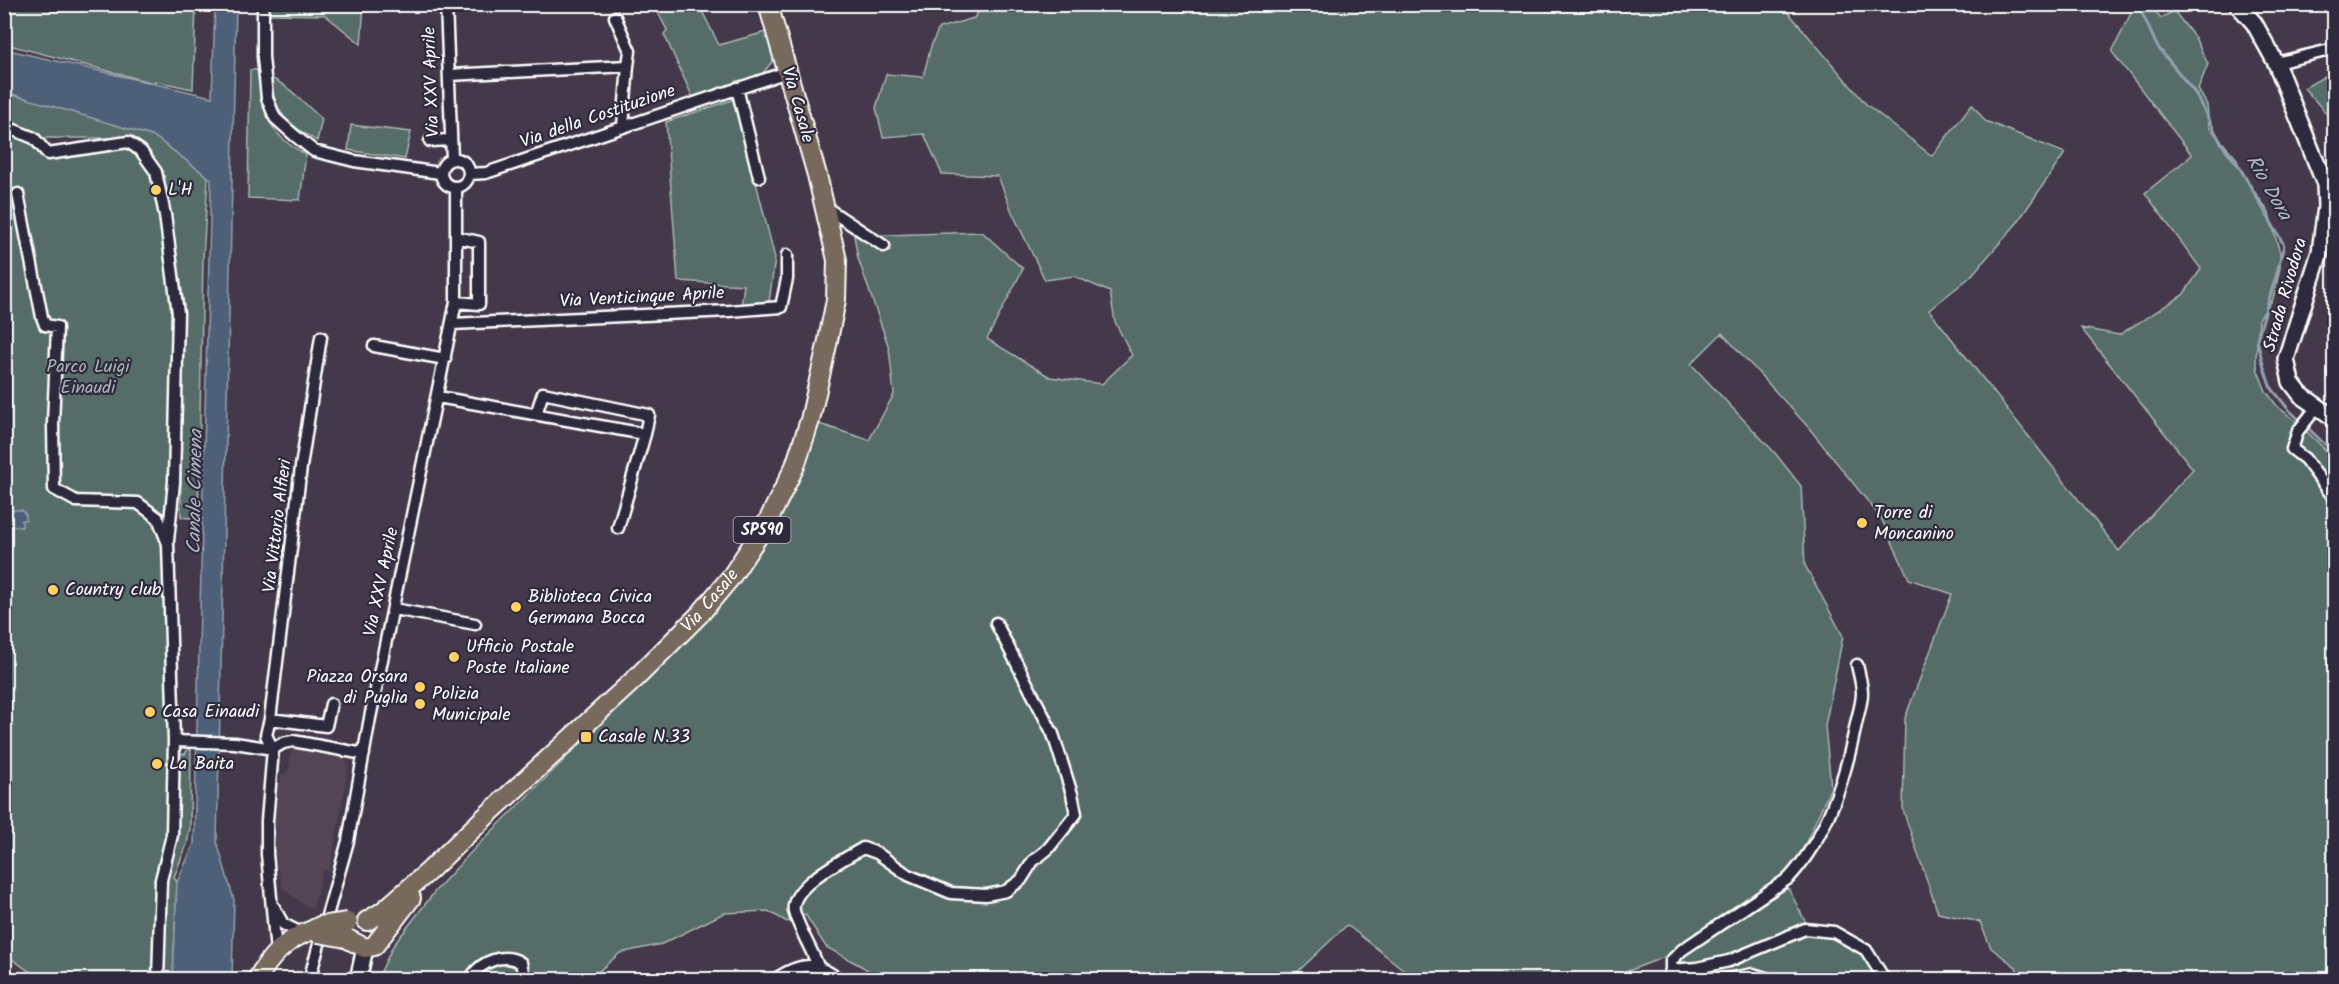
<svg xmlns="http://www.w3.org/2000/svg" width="2339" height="984" viewBox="0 0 2339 984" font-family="Kalam,sans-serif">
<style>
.built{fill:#534453}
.green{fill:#566c67;stroke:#aab6b3;stroke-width:1.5}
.water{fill:#4d6178;stroke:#94a0ae;stroke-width:1.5}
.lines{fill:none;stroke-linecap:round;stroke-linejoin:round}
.stream{stroke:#94a0ae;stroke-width:3}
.street-casing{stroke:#fff;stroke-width:15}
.secondary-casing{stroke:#fff;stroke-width:20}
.primary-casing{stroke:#fff;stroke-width:22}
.street{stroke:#2f2a3d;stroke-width:10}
.secondary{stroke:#2f2a3d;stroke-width:15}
.primary{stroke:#77695c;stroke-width:18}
.primary-bridge-casing{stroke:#fff;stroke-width:22;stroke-linecap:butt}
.primary-bridge{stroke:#77695c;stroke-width:18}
.poi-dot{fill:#ffd166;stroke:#2f2a3d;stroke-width:2}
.labels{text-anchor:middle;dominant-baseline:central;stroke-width:4.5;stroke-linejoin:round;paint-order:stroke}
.shield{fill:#2f2a3d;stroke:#c1bfc5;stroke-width:1.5}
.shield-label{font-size:16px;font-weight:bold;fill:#fff}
.street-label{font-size:18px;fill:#fff;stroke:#2f2a3d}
.poi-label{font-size:18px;fill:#fff;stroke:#2f2a3d;text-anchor:start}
.park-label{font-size:18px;fill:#aab6b3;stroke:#2f2a3d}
.water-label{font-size:20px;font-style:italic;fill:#afb8c2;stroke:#2f2a3d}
</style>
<rect width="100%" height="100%" fill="#44394a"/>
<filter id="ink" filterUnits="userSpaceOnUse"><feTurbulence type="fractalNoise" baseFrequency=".0167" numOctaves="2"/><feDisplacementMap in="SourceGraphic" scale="12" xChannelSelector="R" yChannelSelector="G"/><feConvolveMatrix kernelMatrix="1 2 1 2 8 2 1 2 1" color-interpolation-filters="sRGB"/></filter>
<g filter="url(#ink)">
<path class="built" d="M292 748 343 757 349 765 330 871 323 870 313 909 304 905 283 888 272 851 273 814 277 782H281L280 776 288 772Z"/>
<path class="green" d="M4 5H196L193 89 155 81 154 83 5 44Z
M270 5H364L361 44 325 15 270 14Z
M654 5H699L719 45 766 32 775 58 763 73 693 98 664 34 667 30Z
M983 5H1782L1866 104 1932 156 1972 104 1985 121 2065 153 2017 223 1970 277 1929 310 2119 551 2193 469 2081 328 2119 335 2183 295 2201 269 2145 193 2192 155 2112 52 2135 5H2150L2161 18 2174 11 2195 38 2208 64 2198 89 2207 105 2209 127 2236 158 2242 173 2269 213 2280 253V268L2273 299 2259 319 2256 358 2258 371 2266 391 2277 406 2298 423 2334 458V979H2020L2016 967 1991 948 1980 922 1938 913 1903 810 1905 718 1952 594 1909 579 1881 518 1809 428 1722 333 1691 364 1775 453 1801 486 1805 565 1843 636 1825 726 1831 787 1795 866 1662 958 1607 979H1434L1408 973 1347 925 1290 979 1135 980 1084 972 1068 980 879 979 863 967 826 947 805 914 787 922 768 911 724 913 662 944 620 953 590 979 377 980 393 946 436 890 474 849 661 664 801 468 819 424 869 440 894 394 889 348 858 258 854 236 982 232 1023 269 987 339 1050 377 1102 384 1132 355 1115 322 1110 292 1074 276 1045 280 1012 212 998 176 942 174 924 134 883 137 876 108 886 74 923 77 931 46 939 28 974 18Z
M250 70H258C262 109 268 137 306 154L300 200 248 198Z
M2334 71V122L2304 88Z
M270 78C285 82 309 108 322 119L317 141C288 124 274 114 270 78Z
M5 93 46 103 155 137 208 177 203 258 198 519 181 517V293L163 173 147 148 128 138H43L5 123Z
M735 99 775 258 769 302 741 307 744 285 678 281 666 122Z
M351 125 411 132 405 159 348 150Z
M5 129 33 140 44 156 126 144 144 160 155 182 171 293 172 389 166 513 169 721 167 838 154 880 157 890V979H37V977L5 954 4 190 12 188H5Z
M188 749 191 750 190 828 187 844 174 877 177 882 173 979H162V897L175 834 180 754H185Z
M1788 888 1813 936 1833 938 1862 952 1881 979H1775L1755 971 1685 976 1681 954Z"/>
<path class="water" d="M215 5H236L217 842 234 900 232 979H173L177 882 194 844 211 179 155 137 5 92 4 49 212 97Z
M11 510H22L26 515V520H22V527L5 526V514H11Z"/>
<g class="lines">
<path class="stream" d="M2138 4 2157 46 2195 93 2221 143 2240 168 2284 245 2277 273 2257 339 2262 361 2270 386 2289 410 2334 453"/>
<defs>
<path id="street" d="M263 4V57L267 98 275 118 294 135 314 151 354 161 440 173
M446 4 452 159
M615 17 630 51 628 66
M2276 63 2334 49
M449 75 628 66 623 126
M737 88 759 177
M4 126 34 138 48 154 128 142 141 151 156 172 165 215 178 313 174 482 168 541
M430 141 451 140
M441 173a14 14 0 1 1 28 0a14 14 0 1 1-28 0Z
M469 174 486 173 787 72
M18 194 42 317 45 325 57 327 53 424 54 489 76 501 138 503 158 518 168 544 174 741 172 835 161 880 158 980
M825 207 884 246
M456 302 479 304V242L456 237
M452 324 729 311 781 307 787 279V255
M374 346 445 359
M438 397 645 434 618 528
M2317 407 2298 431 2292 449 2305 459 2334 498
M536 414 543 393 649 415 645 434
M394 609 475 624
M270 719 326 726 331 704
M174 741 235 743 273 749 283 743 293 741 364 754
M274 907 283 924 303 934
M276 952 267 854V821L273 749 266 735 270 719 301 467 321 337
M818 966C812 950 798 927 794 911 789 886 845 859 863 848L877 853 908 875 951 893 986 895 1006 891 1021 880 1033 861 1048 849 1076 814 1072 794 1053 734 996 623
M1671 970V961L1682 950 1789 878C1827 836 1845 779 1856 724 1858 714 1862 703 1862 693 1862 684 1859 674 1857 665
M309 980 348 841 370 718 456 302V187
M473 980 472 976C482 961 505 952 521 963L525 980
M774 980C800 962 815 961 840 980
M1670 980 1668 978 1671 970 1697 968 1729 961 1805 929 1834 932 1866 950 1885 980
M1721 980 1753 974 1772 980"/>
<path id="secondary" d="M2237 4 2254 23 2276 63 2325 184 2326 207 2320 252 2286 359 2291 382 2301 395 2334 418
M358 980 365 948"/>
<g id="primary">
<path id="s1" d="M367 921 382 912 429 871 485 817 636 678 700 614 731 577 768 521 795 466 810 420 827 345 836 300 837 260 817 175 768 4"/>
<path d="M346 938 365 948 374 946 411 898"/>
<path d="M257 980C269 957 285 940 310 931"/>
</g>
</defs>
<use href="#street" class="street-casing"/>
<use href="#secondary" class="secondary-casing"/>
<use href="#primary" class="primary-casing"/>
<use href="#street" class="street"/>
<use href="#secondary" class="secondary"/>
<use href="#primary" class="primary"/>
<defs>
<path id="primary-bridge" d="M310 931 320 926 348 922
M318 933 346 938"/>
</defs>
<use href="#primary-bridge" class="primary-bridge-casing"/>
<use href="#primary-bridge" class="primary-bridge"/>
</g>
</g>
<g class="poi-dot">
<circle cx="156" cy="190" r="6"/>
<circle cx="1862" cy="523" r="6"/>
<circle cx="53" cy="590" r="6"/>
<circle cx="516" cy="607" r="6"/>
<circle cx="454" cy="657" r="6"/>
<circle cx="420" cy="687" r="6"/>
<circle cx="420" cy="704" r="6"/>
<circle cx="150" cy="712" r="6"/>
<rect x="580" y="731" width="12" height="12" rx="3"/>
<circle cx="157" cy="764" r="6"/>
</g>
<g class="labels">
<rect class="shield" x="733.5" y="517" width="57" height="26" rx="4.5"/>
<g class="shield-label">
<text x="762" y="530">SP590</text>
</g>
<g class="street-label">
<text transform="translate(432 82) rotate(-92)">Via XXV Aprile</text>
<text transform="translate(797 105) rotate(74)">Via Casale</text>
<text transform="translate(598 117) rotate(-19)">Via della Costituzione</text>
<text transform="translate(2286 295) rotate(-74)">Strada Rivodora</text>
<text transform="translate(642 298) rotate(-3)">Via Venticinque Aprile</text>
<text transform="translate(278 526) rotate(-83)">Via Vittorio Alfieri</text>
<text transform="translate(382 582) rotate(-78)">Via XXV Aprile</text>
<text stroke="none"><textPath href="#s1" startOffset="470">Via Casale</textPath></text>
</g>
<g class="poi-label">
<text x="168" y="190">L'H</text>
<text x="1874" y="513">Torre di<tspan x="1874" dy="21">Moncanino</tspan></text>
<text x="65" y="590">Country club</text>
<text x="528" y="597">Biblioteca Civica<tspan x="528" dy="21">Germana Bocca</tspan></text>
<text x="466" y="647">Ufficio Postale<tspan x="466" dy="21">Poste Italiane</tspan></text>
<text x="408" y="677" text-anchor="end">Piazza Orsara<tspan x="408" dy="21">di Puglia</tspan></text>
<text x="432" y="694">Polizia<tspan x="432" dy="21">Municipale</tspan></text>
<text x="162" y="712">Casa Einaudi</text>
<text x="598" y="737">Casale N.33</text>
<text x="169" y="764">La Baita</text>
</g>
<g class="park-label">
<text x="88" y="367">Parco Luigi<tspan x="88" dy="21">Einaudi</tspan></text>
</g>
<g class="water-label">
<text transform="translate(2268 188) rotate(60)">Rio Dora</text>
<text transform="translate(196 492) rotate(-89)">Canale Cimena</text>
</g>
</g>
<rect width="2339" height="984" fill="none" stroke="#2f2a3d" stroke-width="24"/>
<rect x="12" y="12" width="2315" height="960" fill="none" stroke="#fff" stroke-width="2" filter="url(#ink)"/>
</svg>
